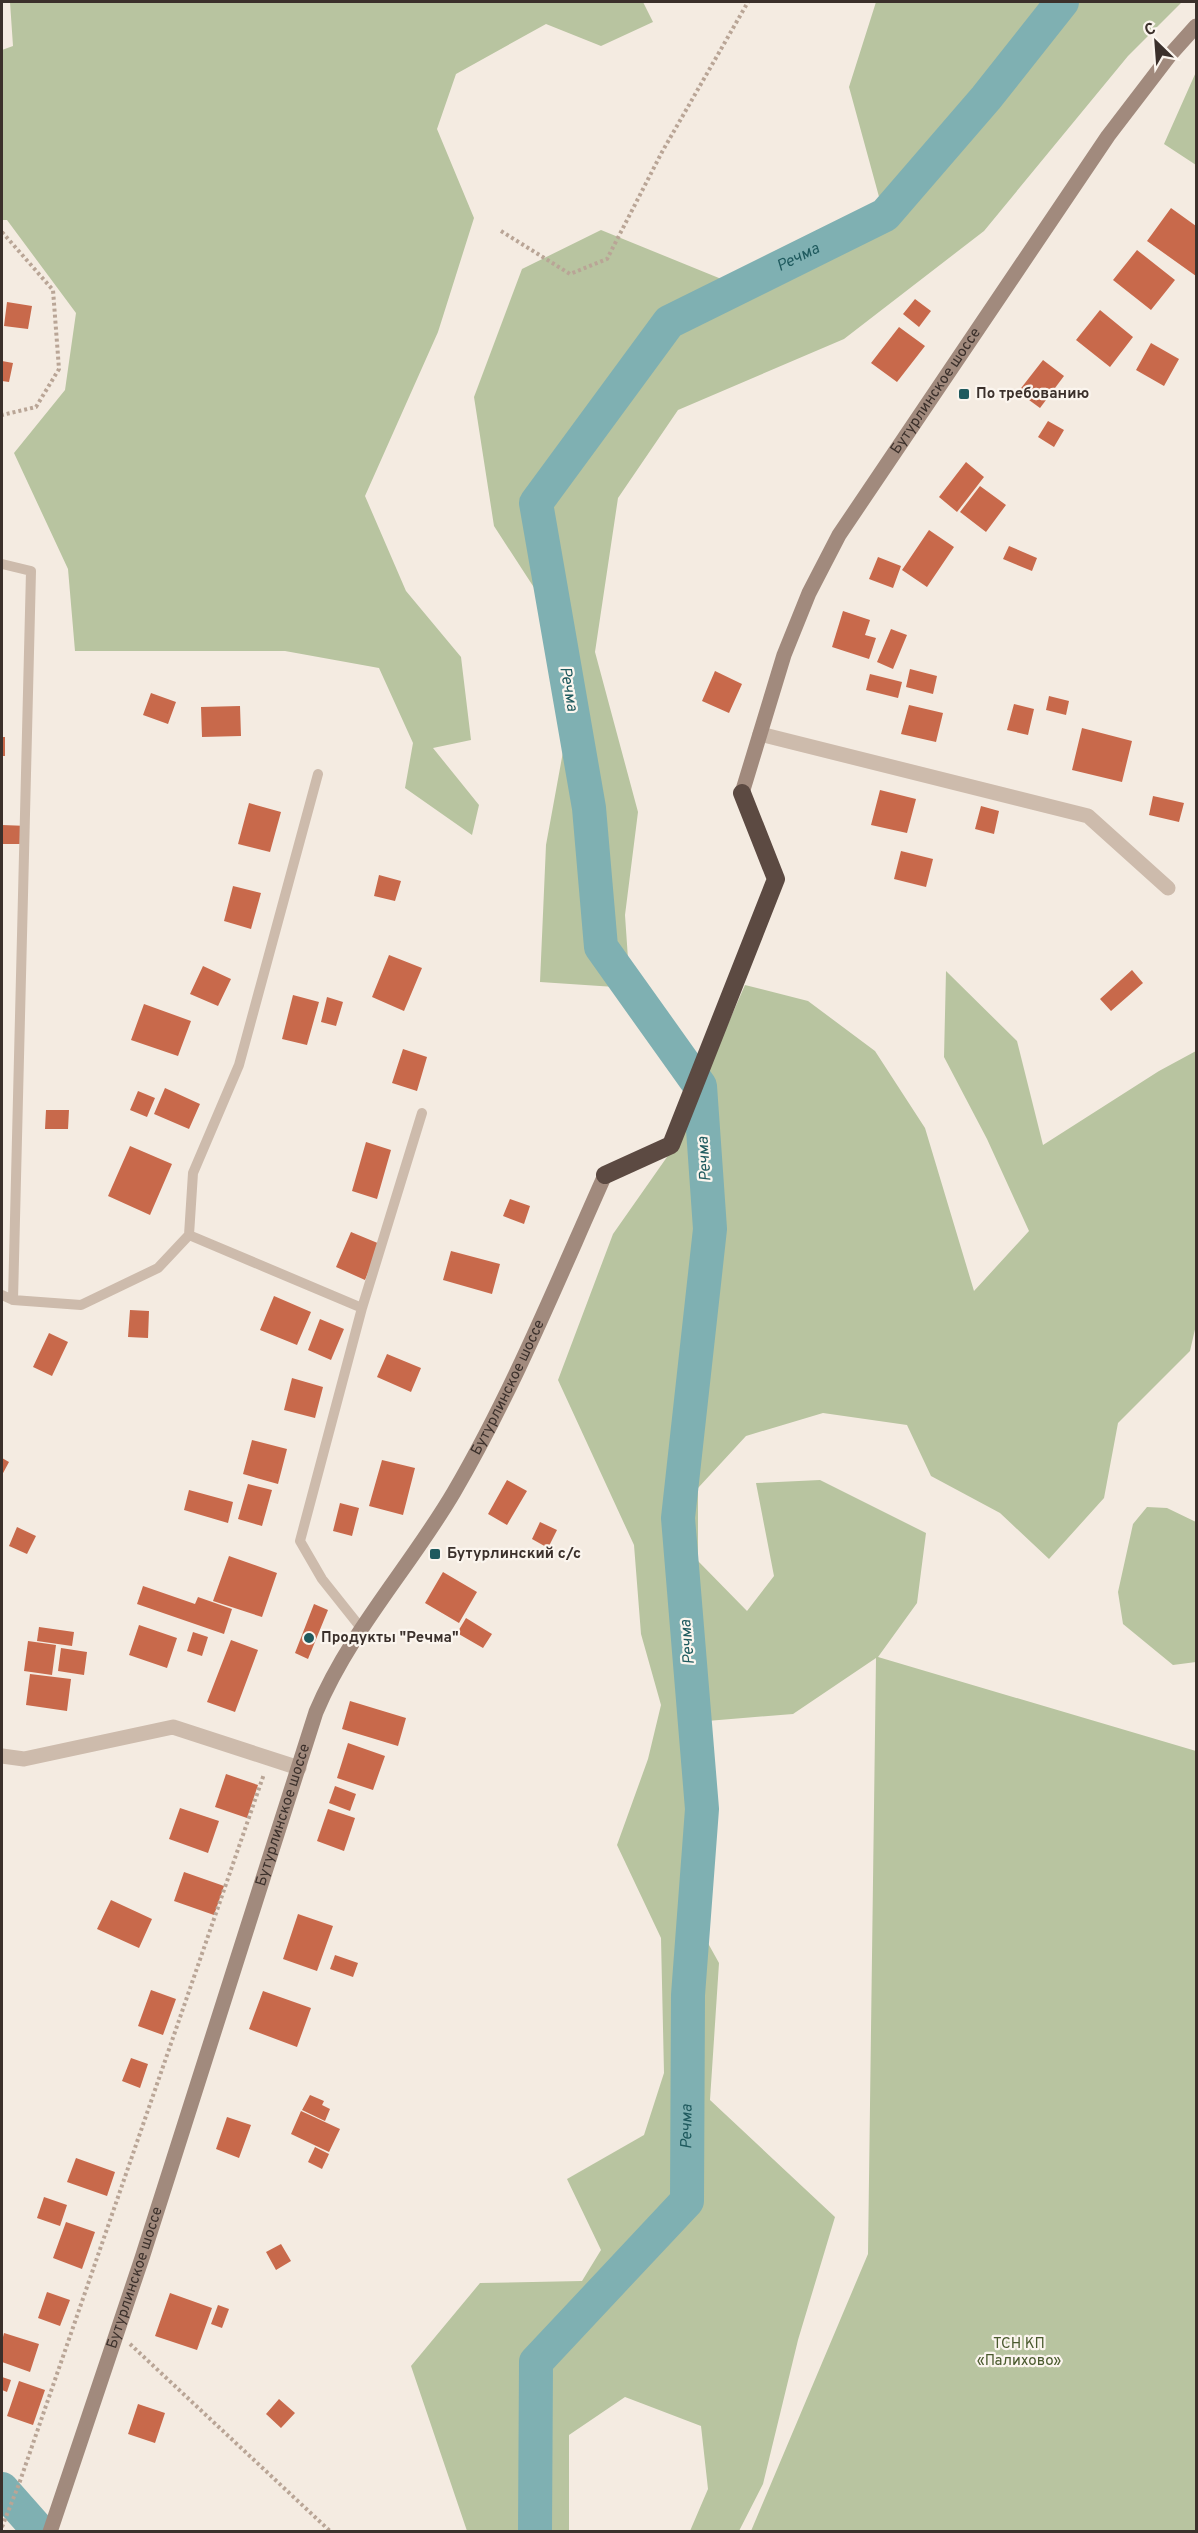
<svg xmlns="http://www.w3.org/2000/svg" width="1198" height="2533" viewBox="0 0 1198 2533" font-family="Overpass,sans-serif">
<style>
.green{fill:#b8c4a0}
.lines{fill:none;stroke-linecap:round;stroke-linejoin:round}
.river{stroke:#7fb0b2;stroke-width:34}
.building{fill:#c8694b}
.path{stroke:#b9a596;stroke-width:4;stroke-dasharray:3 3;stroke-linecap:butt}
.lane{stroke:#cdbbac;stroke-width:10}
.street{stroke:#cdbbac;stroke-width:15}
.secondary{stroke:#a18a7d;stroke-width:15}
.highway{stroke:#5c4a42;stroke-width:18}
.poi-dot{fill:#1f5a5e;stroke:#fbf5ee;stroke-width:2}
.labels{text-anchor:middle;dominant-baseline:central;stroke-width:4.5;stroke-linejoin:round;paint-order:stroke}
.street-label{font-size:15px;fill:#3b302b;stroke:#fbf5ee}
.poi-label{font-size:15px;font-weight:bold;fill:#3b302b;stroke:#fbf5ee;text-anchor:start}
.park-label{font-size:15px;fill:#4a5a2e;stroke:#fbf5ee}
.water-label{font-size:16px;font-style:italic;fill:#1f5a5e;stroke:#fbf5ee}
</style>
<rect width="100%" height="100%" fill="#f4ebe1"/>
<path class="green" d="M10 2H643L653 22 601 46 546 24 456 74 437 129 474 218 438 332 365 496 406 591 461 657 471 740 433 748 479 805 472 835 405 788 413 743 379 668 285 651H75L68 569 14 453 65 390 76 313 7 220H2V50L13 46Z
M876 2H1182L1128 56 984 231 844 339 678 410 618 498 595 652 638 812 625 915 630 988 540 982 546 845 571 708 557 623 494 526 474 397 522 269 601 230 741 287 884 215 849 87Z
M1196 72V165L1164 144Z
M946 971 1017 1041 1043 1145 1159 1071 1196 1051V1325L1190 1351 1118 1423 1104 1498 1049 1559 1000 1513 931 1476 907 1425 823 1413 746 1436 698 1488V1561L747 1611 774 1576 756 1483 820 1480 926 1533 917 1603 878 1657 1196 1751V2531H751L868 2254 876 1658 793 1714 695 1722 702 1809 694 1918 719 1963 710 2100 835 2217 798 2340 763 2484 739 2531H690L708 2489 701 2426 625 2397 569 2435V2531H467L411 2366 480 2283 582 2281 601 2250 567 2179 644 2135 664 2073 661 1938 617 1845 648 1759 661 1705 641 1634 634 1545 558 1380 613 1234 674 1147 745 985 808 1001 875 1051 925 1128 974 1291 1029 1231 987 1139 944 1057Z
M1147 1507 1167 1508 1196 1522V1662L1173 1665 1123 1624 1118 1592 1133 1524Z"/>
<g class="lines">
<g class="river">
<path d="M2 2489 40 2532"/>
<path id="s1" d="M535 2532 536 2362 687 2201 688 1995 702 1809 678 1518 710 1229 700 1086 601 947 589 808 536 503 669 322 885 215 986 98 1062 2"/>
</g>
</g>
<path class="building" d="M1171 208 1196 226V276L1147 241Z
M1137 250 1175 280 1151 310 1113 280Z
M915 299 931 311 919 327 903 314Z
M7 302 32 306 28 329 4 326Z
M1100 310 1133 337 1110 367 1076 340Z
M899 327 925 346 897 382 871 363Z
M1151 343 1179 359 1164 386 1136 370Z
M1043 360 1064 376 1040 408 1018 392Z
M2 361 13 363 9 382 2 381Z
M1048 421 1064 430 1054 447 1038 437Z
M966 462 984 477 957 512 939 497Z
M980 486 1006 505 986 532 960 512Z
M929 530 954 547 927 587 902 570Z
M1009 546 1037 558 1032 571 1003 559Z
M878 557 901 566 893 588 869 579Z
M843 611 870 620 865 635 876 638 869 659 832 647Z
M891 629 907 635 893 669 877 662Z
M910 669 937 676 933 694 906 687Z
M715 671 742 684 729 713 702 701Z
M870 674 902 682 898 698 866 690Z
M151 693 176 702 168 724 143 715Z
M1049 696 1069 701 1066 715 1046 710Z
M1014 704 1034 709 1028 735 1007 730Z
M909 705 943 713 936 742 901 734Z
M240 706 241 736 202 737 201 707Z
M1082 728 1132 741 1122 782 1072 770Z
M2 737H5V756H2Z
M880 790 916 799 907 833 871 825Z
M1153 796 1184 803 1179 822 1149 815Z
M249 803 281 812 270 852 238 844Z
M981 806 999 811 994 834 975 829Z
M2 825 28 826 27 844H2Z
M901 851 933 859 926 887 894 879Z
M379 875 401 881 395 901 374 896Z
M233 886 261 893 251 929 224 921Z
M389 955 422 968 404 1011 372 997Z
M203 966 231 979 218 1006 190 994Z
M1132 970 1143 983 1111 1011 1100 999Z
M293 995 319 1002 307 1045 282 1039Z
M327 997 343 1002 336 1026 321 1022Z
M144 1004 191 1021 178 1056 131 1040Z
M403 1049 427 1057 417 1091 392 1083Z
M165 1088 200 1104 189 1129 154 1114Z
M138 1091 155 1098 147 1117 130 1110Z
M46 1110H69L68 1129H45Z
M366 1142 391 1150 377 1199 352 1191Z
M130 1146 172 1164 150 1215 108 1196Z
M510 1199 530 1206 524 1224 503 1216Z
M351 1232 380 1244 365 1280 336 1267Z
M451 1251 500 1264 492 1294 443 1280Z
M274 1296 311 1312 297 1345 260 1330Z
M130 1310 149 1311 148 1338 128 1337Z
M320 1319 344 1329 331 1360 308 1350Z
M49 1333 68 1342 52 1376 33 1367Z
M387 1354 421 1368 411 1392 377 1377Z
M292 1378 323 1387 315 1418 284 1410Z
M252 1440 287 1449 278 1484 243 1474Z
M2 1458 9 1462 2 1475Z
M382 1460 415 1468 403 1515 369 1506Z
M507 1480 527 1491 507 1525 488 1514Z
M248 1484 272 1490 262 1526 238 1519Z
M189 1490 233 1502 228 1523 184 1510Z
M340 1503 359 1508 352 1536 333 1531Z
M540 1522 557 1530 548 1548 532 1539Z
M17 1527 36 1536 27 1554 9 1546Z
M229 1556 277 1573 262 1617 213 1601Z
M443 1572 477 1592 459 1623 425 1603Z
M143 1586 195 1604 198 1597 232 1609 224 1634 137 1604Z
M314 1604 328 1610 308 1659 295 1653Z
M466 1618 492 1634 483 1648 457 1633Z
M139 1625 177 1638 167 1668 129 1655Z
M39 1627 74 1632 72 1646 37 1641Z
M193 1632 208 1637 202 1656 187 1651Z
M231 1640 258 1650 235 1712 207 1702Z
M28 1641 56 1645 52 1675 24 1671Z
M61 1648 87 1652 84 1675 58 1671Z
M30 1674 71 1679 67 1711 26 1705Z
M350 1701 406 1718 398 1746 342 1729Z
M348 1743 385 1756 373 1790 337 1778Z
M226 1774 258 1785 247 1818 215 1807Z
M335 1786 356 1794 350 1811 329 1803Z
M180 1808 219 1821 208 1853 169 1839Z
M328 1809 355 1818 344 1851 317 1841Z
M184 1872 224 1886 214 1915 174 1901Z
M111 1900 152 1919 139 1948 97 1929Z
M298 1914 333 1926 317 1971 283 1959Z
M335 1955 358 1963 353 1977 330 1969Z
M151 1990 176 1999 163 2035 138 2026Z
M263 1991 311 2008 297 2047 249 2029Z
M131 2058 148 2064 140 2088 122 2081Z
M310 2095 324 2101 322 2105 330 2109 325 2121 302 2110Z
M301 2111 340 2129 329 2152 291 2134Z
M227 2117 251 2125 239 2158 216 2149Z
M315 2147 329 2154 322 2169 308 2162Z
M76 2158 115 2172 107 2196 67 2182Z
M44 2197 67 2205 60 2226 37 2218Z
M66 2222 95 2232 82 2269 53 2258Z
M281 2244 291 2261 276 2270 266 2252Z
M47 2292 70 2300 60 2326 38 2318Z
M170 2293 212 2308 197 2350 155 2336Z
M218 2305 229 2309 222 2328 211 2324Z
M4 2333 39 2344 30 2372 2 2362V2341Z
M2 2377 11 2380 7 2392 2 2390Z
M19 2381 45 2390 33 2425 7 2416Z
M279 2399 295 2413 281 2428 266 2414Z
M138 2404 165 2413 155 2443 128 2434Z"/>
<g class="lines">
<path class="path" d="M501 231 570 274 607 259 662 152 748 2
M2 232 53 290 59 369 36 407 2 415
M130 2344 331 2532
M2 2527 19 2484 264 1774"/>
<path class="lane" d="M2 564 31 571 13 1300
M189 1235 193 1173 239 1065 318 774
M2 1295 13 1300 81 1305 158 1268 189 1235 362 1308 300 1541 322 1579 361 1628
M362 1308 422 1113"/>
<path class="street" d="M760 734 1088 816 1168 888
M2 1756 24 1759 173 1727 299 1768"/>
<g class="secondary">
<path id="s2" d="M742 793 784 655 809 593 839 535 1108 136 1170 55 1196 26"/>
<path id="s3" d="M50 2532 142 2258 316 1712C350 1631 410 1567 454 1492 513 1391 557 1282 605 1175"/>
</g>
<path class="highway" d="M605 1175 671 1145 776 879 742 793"/>
</g>
<g class="poi-dot">
<rect x="958" y="388" width="12" height="12" rx="3"/>
<rect x="429" y="1548" width="12" height="12" rx="3"/>
<circle cx="309" cy="1638" r="6"/>
</g>
<g class="labels">
<g class="street-label">
<text stroke="none"><textPath href="#s2" startOffset="450">Бутурлинское шоссе</textPath></text>
<text stroke="none"><textPath href="#s3" startOffset="1240">Бутурлинское шоссе</textPath></text>
<text stroke="none"><textPath href="#s3" startOffset="754">Бутурлинское шоссе</textPath></text>
<text stroke="none"><textPath href="#s3" startOffset="268">Бутурлинское шоссе</textPath></text>
</g>
<g class="poi-label">
<text x="976" y="394">По требованию</text>
<text x="447" y="1554">Бутурлинский с/с</text>
<text x="321" y="1638">Продукты "Речма"</text>
</g>
<g class="park-label">
<text x="1019" y="2344">ТСН КП<tspan x="1019" dy="17">«Палихово»</tspan></text>
</g>
<g class="water-label">
<text stroke="none"><textPath href="#s1" startOffset="2498">Речма</textPath></text>
<text transform="translate(568 689) rotate(80)">Речма</text>
<text transform="translate(705 1159) rotate(-94)">Речма</text>
<text transform="translate(688 1642) rotate(-95)">Речма</text>
<text stroke="none"><textPath href="#s1" startOffset="465">Речма</textPath></text>
</g>
</g>
<rect width="1198" height="2533" fill="none" stroke="#3b302b" stroke-width="6"/>
<g transform="translate(1156 42) rotate(335)" stroke="#fbf5ee" stroke-width="4.5" paint-order="stroke">
<path d="M0-4.5L10 22L0 15L-10 22Z" fill="#3b302b"/>
<text y="-9" font-size="16" font-weight="bold" text-anchor="middle" fill="#3b302b">С</text>
</g>
</svg>
